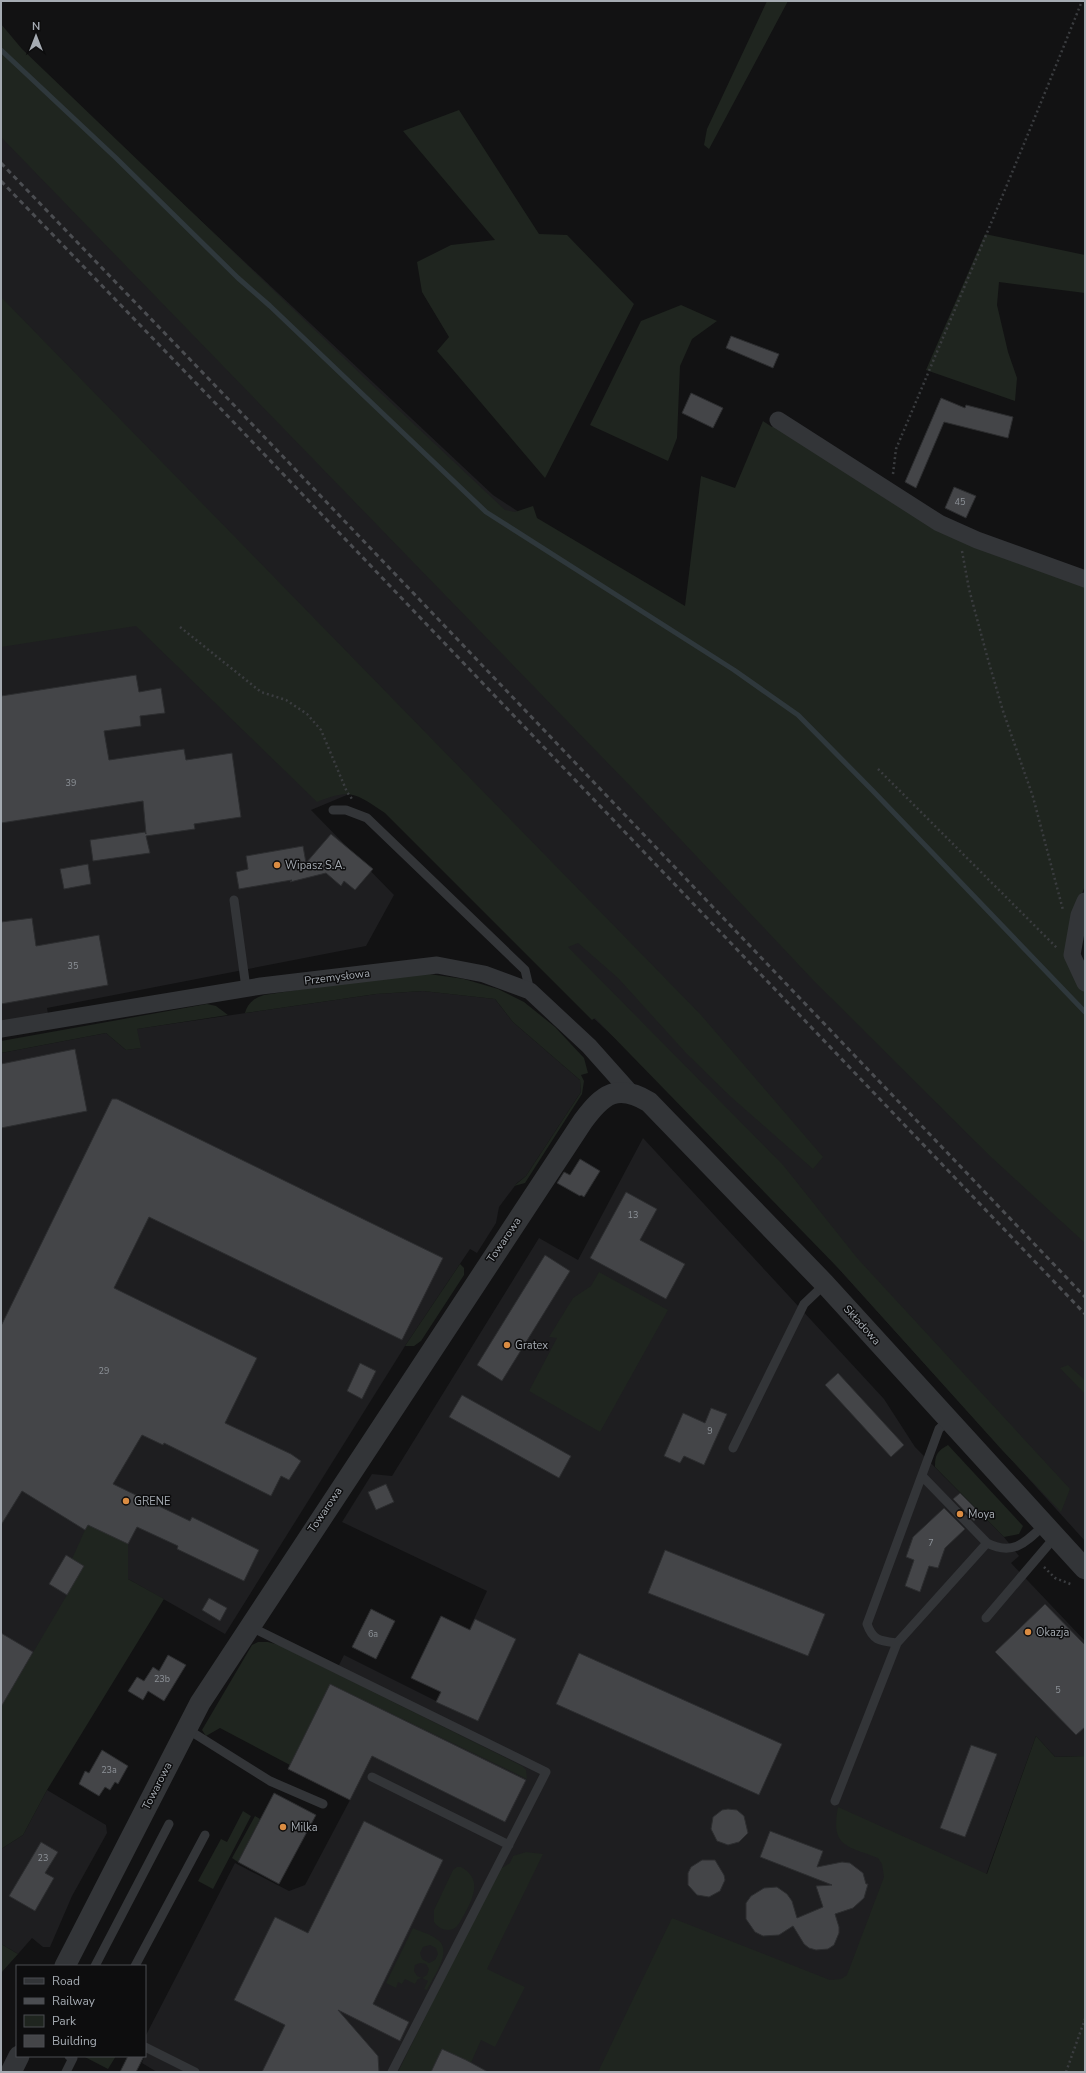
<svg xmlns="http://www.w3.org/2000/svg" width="1086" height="2073" viewBox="0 0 1086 2073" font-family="'Nunito Sans',sans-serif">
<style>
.built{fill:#1e1e20}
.green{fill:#1f251f;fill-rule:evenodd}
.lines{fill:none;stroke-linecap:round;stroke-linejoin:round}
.stream{stroke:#2f383c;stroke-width:5}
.building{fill:#444548;stroke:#2c2d2f}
.path{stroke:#3a3c3f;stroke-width:2.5;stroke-dasharray:2 3;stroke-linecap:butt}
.service{stroke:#333538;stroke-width:9}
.minor{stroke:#333538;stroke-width:17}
.tertiary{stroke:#333538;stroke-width:21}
.rail{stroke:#4b4d51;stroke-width:3;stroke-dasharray:5 4;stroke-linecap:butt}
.poi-dot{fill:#db8c42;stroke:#0d0d0e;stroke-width:1.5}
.labels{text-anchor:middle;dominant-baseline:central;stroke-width:3;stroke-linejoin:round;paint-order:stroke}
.number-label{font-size:9px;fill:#8d9298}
.poi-label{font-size:11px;fill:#a5abb2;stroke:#0d0d0e;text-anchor:start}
.street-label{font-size:11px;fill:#a5abb2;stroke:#0d0d0e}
</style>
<rect width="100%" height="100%" fill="#121213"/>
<path class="built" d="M1 33 493 495 531 520 1085 981V1541L715 1132 555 982 387 811 354 792 311 810 394 895 366 946 47 1008 48 1014 1 1023Z
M423 991 495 999 513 1022 580 1080 581 1092 526 1176 517 1183 499 1207 496 1223 477 1253 470 1249 405 1346 225 1634 98 1562 1 1727V1053L106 1033 126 1050 140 1048 136 1029 376 994Z
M643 1138 884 1399 915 1447 1004 1537 1019 1556 1011 1563 1085 1641V1756L1055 1757 1036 1736 915 2072H157L142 2063 145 2055V2037L235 1863 289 1891 305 1885 350 1800 288 1769 344 1655 436 1701 487 1591 342 1522 372 1474 392 1476 539 1238 578 1260Z
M47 1790 106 1825 107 1833 72 1896 50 1947H43L32 1938 18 1954 1 1944V1849L23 1835Z"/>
<path class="green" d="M767 1H788L709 149 704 145 707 129Z
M1 24 22 49 368 381 505 510 515 512 533 506 537 518 685 606 701 476 735 488 763 421 772 427 777 419 888 491 1085 582V886L1076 909 1067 962 1085 981V1243L992 1158 813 980 635 791 1 137Z
M459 110 539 234 567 235 634 304 545 478 437 351 449 337 422 292 417 262 451 245 495 240 403 131Z
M985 234 1085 255V293L999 282 997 305 1008 352 1017 378 1015 401 926 370Z
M1 297 701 1015 823 1157 813 1169 731 1097 686 1053 618 978 578 943 568 947 783 1165 858 1259 1070 1489 1061 1512 1002 1450 840 1270 595 1018 592 1020 385 813C356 794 352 788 317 802L136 626 1 647Z
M681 305 717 321 692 339 680 366 677 438 668 461 590 425 641 321Z
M429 974 464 979 498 989 524 1002 555 1027 584 1058 588 1073 581 1075 584 1081 582 1094 525 1183 514 1186 526 1176 581 1092 580 1080 513 1022 495 999 423 991 376 994 245 1013C248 1003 254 998 264 995L370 979Z
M207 1004 216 1006 228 1015 137 1029 141 1048 126 1050 106 1033 1 1053V1041Z
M460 1264 464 1268V1275L421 1341 414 1346H405Z
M599 1272 668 1310 600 1432 529 1391 557 1338 549 1337 573 1298 591 1286Z
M1068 1365 1085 1380V1394L1060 1368Z
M948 1445 1023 1526 1019 1534 1004 1537 935 1467C935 1455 937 1451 948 1445Z
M113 1484 93 1527 128 1544V1579L164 1599 47 1790 23 1835 1 1849V1707L84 1566 72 1559 85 1530Z
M258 1642H268L279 1645 522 1766 526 1770 527 1779 330 1684 290 1765 220 1728 206 1736 202 1730 252 1645Z
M1036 1736 1055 1757 1085 1756V2072H598L672 1918 830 1980 841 1979 847 1975 884 1877 882 1864 878 1858C847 1846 830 1847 838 1807L987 1874Z
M243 1811 251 1816 213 1889 198 1881 221 1839 227 1842Z
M255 1816 260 1819 238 1862 232 1858Z
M526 1852 543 1854 487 1969 525 1987 495 2047 481 2040 469 2067 466 2060 442 2049 431 2072H398L497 1871 510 1863 513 1856Z
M457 1867H461C483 1879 473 1898 464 1915 461 1920 458 1927 453 1929 446 1932 438 1928 434 1922V1910L453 1870Z
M413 1928C421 1932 431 1934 438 1940 453 1951 433 1977 427 1990L424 1989 428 1981 422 1978 418 1979 415 1984 405 1979 402 1984 398 1982 396 1988 386 1983ZM430 1945 436 1948 438 1954 435 1960 429 1963 422 1959 420 1953 423 1947ZM420 1963 426 1964 429 1969 427 1975 422 1978 417 1976 414 1971 415 1965Z
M1 1944 18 1954 1 1973Z
M83 2056H116L108 2069Z"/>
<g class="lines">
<path class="stream" d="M1 50 116 158 238 278 270 306 486 512 734 670 798 715 873 791 1085 1012"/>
</g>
<path class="building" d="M731 336 779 354 773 368 726 348Z
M691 393 723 408 713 428 682 413Z
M941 398 965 408 966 405 1013 417 1008 438 944 422 916 488 905 482Z
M954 487 976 496 966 518 945 508Z
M136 675 139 692 161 688 165 713 140 716 141 726 104 731 109 760 184 749 186 760 232 753 241 817 194 824 195 829 146 836 150 853 93 861 90 840 145 832 146 834 143 801 1 823V696Z
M331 834 373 869 355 890 344 881 341 886 326 873 290 882 292 880 239 889 236 872 248 869 246 856 303 846 306 863Z
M88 864 91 884 64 889 60 869Z
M32 918 36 946 99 935 108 985 1 1004V922Z
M75 1049 87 1111 1 1128V1064Z
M112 1099H117L443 1258 402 1340 149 1217 114 1288 257 1358 225 1423 291 1454 301 1461 289 1480 281 1476 271 1496 164 1443 163 1445 142 1435 113 1484 190 1521 192 1517 259 1550 244 1581 177 1549 178 1546 137 1527 128 1544 88 1525 85 1530 22 1491 1 1525V1326Z
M580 1159 600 1171 584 1197 581 1195 580 1196 557 1183 564 1172 570 1175Z
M626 1192 657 1209 640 1240 685 1264 666 1299 590 1258Z
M545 1255 570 1271 502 1381 477 1365Z
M360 1363 376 1371 362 1399 347 1391Z
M838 1373 904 1445 891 1457 825 1385Z
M462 1395 571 1456 559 1478 449 1417Z
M711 1408 727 1414 704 1465 684 1456 680 1463 664 1456 683 1413 705 1423Z
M386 1484 394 1502 376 1510 368 1492Z
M960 1493 981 1514 974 1521 953 1499Z
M944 1508 965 1529 945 1548 938 1568 929 1566 920 1592 905 1586 914 1560 906 1557 913 1537Z
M665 1550 825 1614 808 1656 648 1593Z
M66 1555 84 1566 67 1595 49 1584Z
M209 1598 227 1608 220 1621 202 1610Z
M1045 1604 1085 1645V1727L1076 1735 995 1652Z
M371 1609 395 1621 376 1659 352 1647Z
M441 1616 470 1630 475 1619 516 1639 478 1721 436 1702 441 1692 411 1678Z
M1 1633 33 1652 1 1707Z
M579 1653 782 1744 759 1795 556 1704Z
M168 1655 186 1665 164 1701 148 1691 143 1700 128 1691 137 1677 144 1681 153 1667 159 1671Z
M330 1684 526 1780 505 1822 372 1756 350 1800 288 1769Z
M971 1745 997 1754 965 1837 940 1828Z
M102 1750 128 1766 118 1784 115 1782 110 1790 105 1787 99 1796 79 1784 85 1771 89 1773Z
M274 1793 316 1815 279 1884 238 1862Z
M728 1809 737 1810 744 1816 748 1833 739 1842 728 1845 717 1841 711 1829 713 1817 722 1810Z
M364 1821 443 1860 373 2004 409 2022 400 2041 338 2010 378 2056 379 2072H262L285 2025 234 2000 275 1917 308 1933Z
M770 1831 823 1851 817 1867 842 1862 850 1863 863 1873 866 1884H868L864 1898 853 1908 835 1914 839 1927V1933L834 1945 828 1949 816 1950 809 1948 804 1944 793 1926 779 1935 763 1936 755 1932 746 1919V1903L751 1896 764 1888 777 1887 787 1894 792 1901 797 1918 823 1907 816 1886 832 1885 760 1857Z
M41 1842 58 1852 45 1873 54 1878 35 1911 9 1896Z
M702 1860H715L724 1875 725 1880 720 1891 709 1897 697 1895 688 1885V1873L691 1867Z
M442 2049 466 2060 488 2072H431Z
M128 2056H144L136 2072H120Z"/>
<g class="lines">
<path class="path" d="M893 474 896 449C959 300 1022 151 1082 1
M962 551 969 589 987 656 1003 711 1033 797 1063 910
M180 627 261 692 286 700 307 714 321 730 347 792 352 799
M878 769 1057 948
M1044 1567 1055 1578 1073 1585
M1066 2072 1085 2019"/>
<path class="service" d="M333 810H346L367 818 525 970 530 991
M234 900 246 988
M948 1420 939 1429 867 1624C873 1641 880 1641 897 1643L987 1543C1013 1556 1025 1543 1044 1525
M733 1448 804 1304 825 1284
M923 1477 987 1543
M986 1618 1055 1537
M249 1626 546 1772 392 2072
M187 1729 270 1781 323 1804
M372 1777 509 1845
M835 1801 897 1643
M95 1966 169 1824
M135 1966 205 1835
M145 2047 195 2072
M66 2072 73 2058 69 2056"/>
<path class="minor" d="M778 420 939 523 977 540 1085 579
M1085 901 1079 915 1072 955 1085 983
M1 1029 261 986 437 965 484 974 530 991 589 1046 630 1092"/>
<path class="tertiary" d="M65 1966 200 1703 583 1121C603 1094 617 1083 649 1102L825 1284 1085 1569
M11 2072 19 2056"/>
<path class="rail" d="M1 163 230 401 1085 1297
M1 181 221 409 1085 1314"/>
</g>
<g class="poi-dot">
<circle cx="277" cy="865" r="4"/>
<circle cx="507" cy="1345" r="4"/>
<circle cx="126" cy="1501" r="4"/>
<circle cx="960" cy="1514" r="4"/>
<circle cx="1028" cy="1632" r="4"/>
<circle cx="283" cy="1827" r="4"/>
</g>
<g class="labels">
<g class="number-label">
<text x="960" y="502">45</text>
<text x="71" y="783">39</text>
<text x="73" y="966">35</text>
<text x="633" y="1215">13</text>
<text x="104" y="1371">29</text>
<text x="710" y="1431">9</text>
<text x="931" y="1543">7</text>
<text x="373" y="1634">6a</text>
<text x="162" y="1679">23b</text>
<text x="1058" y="1690">5</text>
<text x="109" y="1770">23a</text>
<text x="43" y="1858">23</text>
</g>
<g class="poi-label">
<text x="285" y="865">Wipasz S.A.</text>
<text x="515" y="1345">Gratex</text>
<text x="134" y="1501">GRENE</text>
<text x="968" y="1514">Moya</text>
<text x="1036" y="1632">Okazja</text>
<text x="291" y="1827">Milka</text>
</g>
<g class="street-label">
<text transform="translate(337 977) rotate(-7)">Przemysłowa</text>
<text transform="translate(504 1240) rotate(-56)">Towarowa</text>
<text transform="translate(862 1325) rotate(48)">Składowa</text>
<text transform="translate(325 1510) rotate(-56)">Towarowa</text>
<text transform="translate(157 1786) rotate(-63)">Towarowa</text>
</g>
</g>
<rect width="1086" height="2073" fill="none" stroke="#a5abb2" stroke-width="4"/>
<rect x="16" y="1965" width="130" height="92" fill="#0d0d0e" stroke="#4a4c50"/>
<rect x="24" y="1978" width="20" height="6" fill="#333538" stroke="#4a4c50"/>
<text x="52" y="1985" font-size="12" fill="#a5abb2">Road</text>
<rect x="24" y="1998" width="20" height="6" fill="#4b4d51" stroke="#4a4c50"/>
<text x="52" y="2005" font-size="12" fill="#a5abb2">Railway</text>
<rect x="24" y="2015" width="20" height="12" fill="#1f251f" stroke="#4a4c50"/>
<text x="52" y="2025" font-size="12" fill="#a5abb2">Park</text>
<rect x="24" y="2035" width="20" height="12" fill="#444548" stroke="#4a4c50"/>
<text x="52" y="2045" font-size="12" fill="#a5abb2">Building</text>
<g transform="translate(36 36)" stroke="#0d0d0e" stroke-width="3" paint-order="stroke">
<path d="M0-3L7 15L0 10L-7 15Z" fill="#a5abb2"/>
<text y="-6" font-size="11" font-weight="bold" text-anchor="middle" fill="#a5abb2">N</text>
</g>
</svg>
